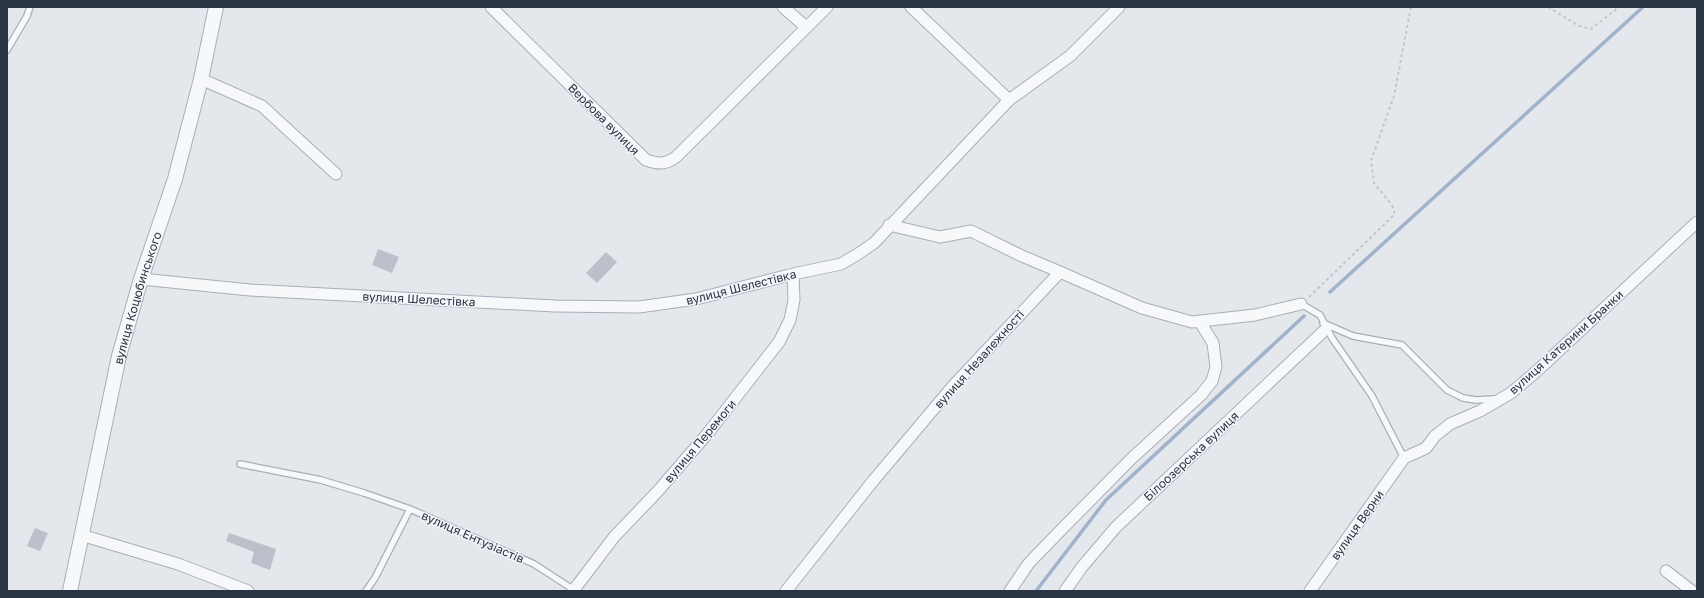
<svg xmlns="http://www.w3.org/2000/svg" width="1704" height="598" viewBox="0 0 1704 598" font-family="'Golos Text',sans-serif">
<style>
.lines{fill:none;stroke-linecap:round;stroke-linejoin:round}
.stream{stroke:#9fb4cc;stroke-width:3.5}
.building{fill:#bbc0ca}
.service-casing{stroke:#a9aeb7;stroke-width:8}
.minor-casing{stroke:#a9aeb7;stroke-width:13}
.tertiary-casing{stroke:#a9aeb7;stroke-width:16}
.path{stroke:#c2c5cb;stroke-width:2;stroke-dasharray:3 3;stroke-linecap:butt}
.service{stroke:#f7f8fa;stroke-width:5.5}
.minor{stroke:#f7f8fa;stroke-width:11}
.tertiary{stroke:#f7f8fa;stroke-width:14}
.labels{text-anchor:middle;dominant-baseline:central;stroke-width:3;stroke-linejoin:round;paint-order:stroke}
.street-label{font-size:12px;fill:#2b3445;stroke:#f4f6f9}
</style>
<rect width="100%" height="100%" fill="#e4e7ec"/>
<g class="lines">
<path class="stream" d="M1330 292 1643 7
M1036 591 1106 500 1304 316"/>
</g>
<path class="building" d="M378 249 399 257 392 273 372 265Z
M606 252 617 262 597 283 586 273Z
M35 528 48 533 40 551 27 546Z
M229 533 276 549 270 570 251 563 254 552 226 541Z"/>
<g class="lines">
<defs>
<path id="service" d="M7 50 27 16 30 7
M1301 304 1320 315 1332 338 1372 396 1404 458
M1323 323 1353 336 1402 345 1447 390 1463 398 1476 400 1494 399
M240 464 321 480 364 493 410 509
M366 591 375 578 410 509 534 564 574 590"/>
<path id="minor" d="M491 7 646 160C658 164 665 165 676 157L827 7
M783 7 806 27
M911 7 1009 100
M201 79 262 106 336 174
M1060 272 1142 308 1192 322 1255 315 1301 304
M141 279 250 290 555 306 639 307 696 299 793 274 841 264 858 254 874 243 1009 100 1070 56 1119 7
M81 535 178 564 248 591
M1666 571 1692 591
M573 591 614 537 658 491 708 433 779 342 790 320 794 300 793 274
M786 591 873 481 953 386 1060 272 1022 256 971 231 940 237 889 225
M1010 591 1029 563 1060 531 1131 459 1201 395 1212 381 1216 367 1213 343 1200 322
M1065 591 1082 567 1116 527 1326 329
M1310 591 1404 458 1426 448 1435 436 1450 424 1480 411 1511 393 1538 370 1697 222"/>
<g id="tertiary">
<path id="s1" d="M70 591 119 356 141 279 175 179 201 79 216 7"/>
</g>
</defs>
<use href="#service" class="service-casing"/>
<use href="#minor" class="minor-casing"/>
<use href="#tertiary" class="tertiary-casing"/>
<path class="path" d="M1548 7 1579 26 1591 29 1619 7
M1309 297 1395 214 1392 205 1374 183 1371 161 1394 96 1411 7"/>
<use href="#service" class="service"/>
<use href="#minor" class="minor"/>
<use href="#tertiary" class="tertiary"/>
</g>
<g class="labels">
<g class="street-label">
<text transform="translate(604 119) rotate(45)">Вербова вулиця</text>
<text transform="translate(741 287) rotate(-14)">вулиця Шелестівка</text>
<text stroke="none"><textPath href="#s1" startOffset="301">вулиця Коцюбинського</textPath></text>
<text transform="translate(419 299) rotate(3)">вулиця Шелестівка</text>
<text transform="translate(1566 342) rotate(-42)">вулиця Катерини Бранки</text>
<text transform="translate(979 359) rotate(-48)">вулиця Незалежності</text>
<text transform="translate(700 441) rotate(-50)">вулиця Перемоги</text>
<text transform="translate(1191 456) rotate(-43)">Білоозерська вулиця</text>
<text transform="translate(1357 525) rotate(-55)">вулиця Верни</text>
<text transform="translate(473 537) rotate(24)">вулиця Ентузіастів</text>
</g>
</g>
<rect width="1704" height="598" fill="none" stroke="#2b3445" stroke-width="16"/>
</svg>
